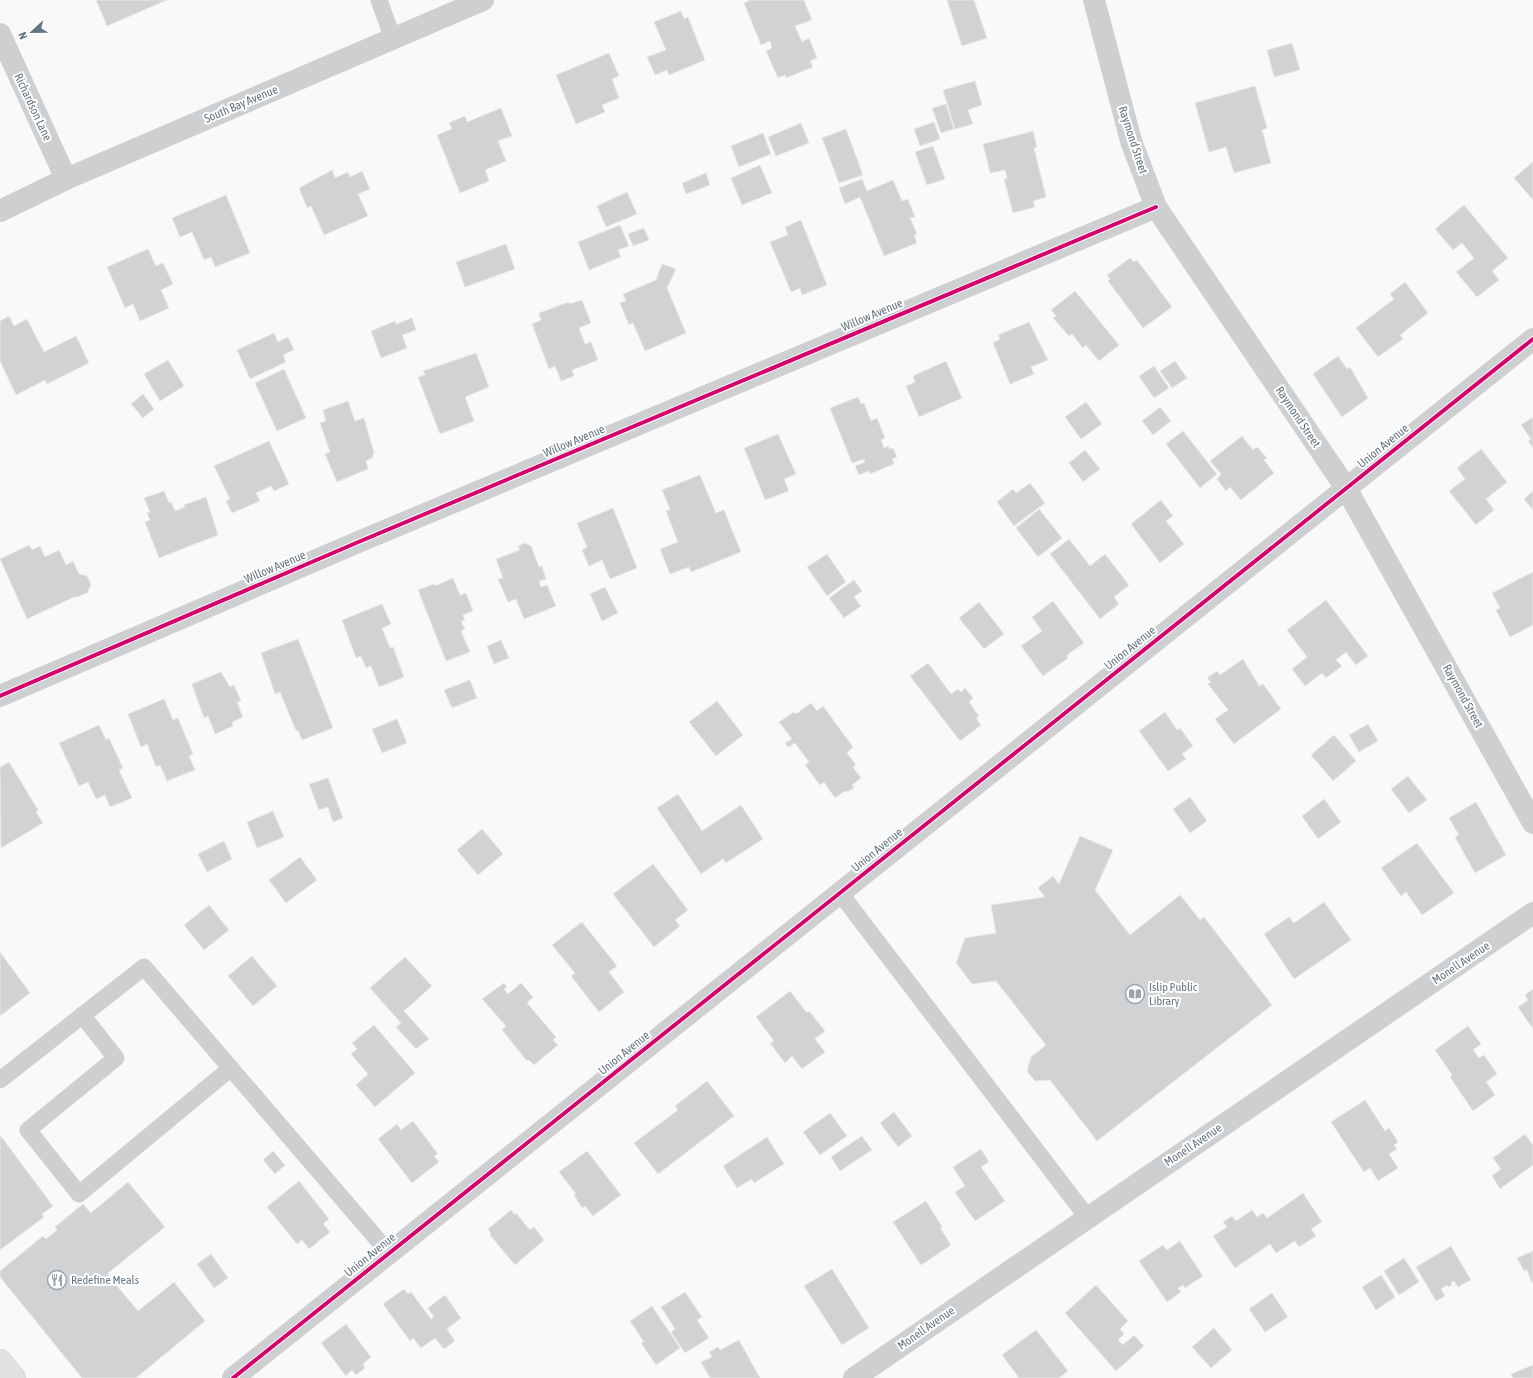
<svg xmlns="http://www.w3.org/2000/svg" width="1533" height="1378" viewBox="0 0 1533 1378" font-family="'Asap Condensed',sans-serif">
<style>
.building{fill:#d0d2d3;stroke:#e8e8e8}
.lines{fill:none;stroke-linecap:round;stroke-linejoin:round}
.primary-casing{stroke:#d5d6d7;stroke-width:24}
.service{stroke:#cecfd0;stroke-width:17}
.minor{stroke:#cecfd0;stroke-width:22}
.tertiary{stroke:#cecfd0;stroke-width:22}
.primary{stroke:#e1e2e2;stroke-width:22}
.cycleway-casing{stroke:#fff;stroke-width:6}
.cycleway{stroke:#d6006c;stroke-width:4}
.labels{text-anchor:middle;dominant-baseline:central;stroke-width:4;stroke-linejoin:round;paint-order:stroke}
.street-label{font-size:12px;fill:#657683;stroke:#fff}
.poi-label{font-size:12px;fill:#657683;stroke:#fff;text-anchor:start}
</style>
<rect width="100%" height="100%" fill="#f9f9f9"/>
<path class="building" d="M96 0H167L107 26Z
M750 0H804L812 20 795 26 802 42 809 38 817 58 810 61 813 67 786 78 785 75 778 78 766 51 772 48 770 41 761 45 744 3Z
M947 0H974L987 38 962 46Z
M681 11 684 19 688 17 705 60 669 75 667 70 655 75 647 57 666 50 654 22Z
M1292 43 1300 70 1274 77 1267 50Z
M609 53 619 76 612 79 619 98 602 105 605 112 576 124 556 75Z
M975 81 982 105 968 110 973 124 955 129 943 90Z
M1255 86 1267 128 1262 130 1271 163 1234 173 1226 147 1209 152 1195 103Z
M946 104 954 129 941 133 932 108Z
M501 108 512 136 498 141 506 161 485 170 489 181 460 193 437 135 452 129 449 123 465 116 467 122Z
M934 122 940 139 920 146 914 129Z
M801 123 809 143 776 156 768 137Z
M846 129 863 175 839 183 822 138Z
M1033 131 1037 147 1034 148 1046 197 1033 201 1035 207 1013 213 1004 179 1007 178 1005 170 990 173 983 144Z
M763 133 771 154 739 167 731 146Z
M933 146 945 179 927 185 915 152Z
M1533 162V200L1514 178Z
M760 165 772 193 742 205 731 178Z
M332 170 335 178 348 172 350 177 362 171 370 189 358 194 368 216 324 235 311 206 307 208 299 188Z
M706 173 710 185 686 194 682 183Z
M862 179 867 191 893 180 902 201 908 199 915 217 910 218 917 234 914 235 917 243 884 256 860 197 845 204 839 188Z
M627 192 637 214 606 227 597 206Z
M226 195 250 253 215 267 211 257 204 260 192 232 180 237 172 218Z
M1464 205 1508 258 1492 271 1499 280 1477 297 1456 272 1474 258 1462 243 1453 250 1435 229Z
M801 220 827 285 802 295 800 288 791 292 770 242 788 235 785 227Z
M620 225 629 246 618 250 621 257 589 270 578 242Z
M644 228 649 240 633 246 628 234Z
M506 244 515 269 465 287 456 262Z
M148 249 156 266 163 263 173 284 161 290 169 308 140 321 133 304 125 308 107 267Z
M1130 258 1134 262 1137 260 1172 307 1143 328 1108 281 1110 279 1107 275Z
M662 264 676 269 667 288 686 333 645 351 633 323 629 325 620 303 626 301 623 294 656 280Z
M1405 282 1428 313 1400 335 1403 339 1378 357 1356 328 1394 299 1390 294Z
M1075 291 1119 345 1099 361 1086 345 1083 348 1072 334 1069 336 1053 318 1056 316 1051 310Z
M582 300 591 323 579 328 585 344 591 342 598 360 572 370 574 376 561 381 555 366 549 369 532 324 541 320 539 313 569 302V304Z
M9 316 14 326 27 319 44 352 76 336 89 363 47 384 45 380 16 395 0 361V321Z
M412 318 416 330 402 335 407 348 381 358 371 331 395 321 396 324Z
M1029 322 1048 360 1031 367 1034 374 1010 384 993 343 1000 339 998 335Z
M274 333 278 342 288 337 294 350 283 355 286 362 250 379 237 350Z
M476 353 489 387 465 397 474 421 440 434 418 377 425 375 423 371Z
M1338 356 1347 369 1350 367 1368 398 1342 417 1313 374Z
M168 360 184 386 160 401 144 374Z
M946 361 962 398 919 417 906 386 915 382 913 376Z
M1175 361 1187 378 1172 388 1160 371Z
M1154 366 1169 388 1154 398 1139 376Z
M284 369 306 418 277 431 255 383Z
M143 394 154 409 143 418 131 404Z
M858 397 861 404 864 403 871 421 877 418 885 438 881 440 884 448 888 446 890 449 893 448 897 457 892 459 894 464 870 474 869 471 859 475 855 466 865 462 864 459 852 463 830 408Z
M348 401 355 421 364 418 374 453 372 458 366 461 368 469 337 482 325 454 330 452 320 423 326 421 323 410Z
M1086 402 1102 424 1081 439 1065 417Z
M1160 407 1171 421 1153 435 1142 421Z
M1533 417V448L1528 441 1531 439 1521 425Z
M1183 431 1217 474 1200 488 1166 444Z
M778 434 796 474 784 479 789 491 765 500 744 448Z
M1242 436 1253 450 1257 447 1267 458 1264 460 1274 473 1241 500 1230 487 1226 491 1217 479 1221 474 1210 461Z
M269 441 289 484 274 491 271 486 256 493 260 501 232 513 226 501 230 499 214 466Z
M1481 449 1507 482 1486 499 1494 510 1476 525 1449 491 1465 479 1457 468Z
M1085 450 1100 469 1083 482 1069 463Z
M700 475 716 513 724 510 741 552 691 572 689 567 670 574 660 549 678 542 666 511 670 509 662 490Z
M1030 483 1045 503 1014 526 997 502 1013 489 1016 493Z
M164 491 169 503 171 502 175 511 185 507 184 505 206 497 218 535 159 558 145 522 150 520 147 513 150 512 144 498Z
M1533 491V510L1524 499Z
M1161 500 1173 516 1166 521 1184 544 1160 563 1131 524Z
M613 508 637 568 610 579 602 560 589 566 582 550 587 547 577 523Z
M1039 509 1062 538 1038 557 1016 528Z
M1069 539 1090 566 1105 554 1129 585 1114 597 1119 604 1100 619 1050 554Z
M525 543 531 546 539 567 542 566 546 579 539 581 541 587 547 585 556 606 524 619 516 599 508 602 498 579 503 578 496 559 520 550 518 546Z
M29 545 32 550 40 546 45 557 59 550 66 565 73 561 79 574 87 576 91 585 87 593 77 597H74L27 619 0 559Z
M827 554 846 582 827 596 807 567Z
M1533 572V625L1510 637 1496 610 1500 608 1492 593Z
M453 578 460 595 466 593 473 611 463 615 465 620 461 621 465 629 461 631 470 652 446 661 418 590 434 584 435 586Z
M854 580 862 591 854 597 861 606 844 618 829 598Z
M605 587 618 613 602 621 590 594Z
M1326 600 1368 656 1356 665 1346 652 1336 660 1342 666 1326 678 1322 673 1305 686 1292 669 1307 657 1287 630Z
M1053 601 1084 643 1067 655 1068 658 1043 676 1021 646 1042 631 1032 617Z
M979 602 1004 634 984 649 959 618Z
M382 604 391 624 382 628 390 648 393 647 404 677 379 687 371 666 366 668 361 656 356 658 342 620Z
M298 639 333 728 302 740 298 730 296 731 280 692 275 694 261 653Z
M501 640 509 658 494 664 487 646Z
M1243 659 1259 686 1263 684 1281 709 1234 744 1215 719 1228 710 1208 684 1211 682 1207 678 1217 671 1220 675Z
M928 663 951 694 958 689 961 692 965 688 973 698 969 702 979 716 976 718 981 725 960 741 910 676Z
M221 672 230 687 234 685 241 701 237 702 243 717 232 722 233 726 215 734 208 716 204 718 192 684Z
M470 680 477 698 452 708 444 690Z
M164 699 173 720 178 718 193 754 189 756 195 770 167 781 160 765 156 767 147 744 141 747 128 714Z
M717 701 743 735 716 756 689 722Z
M811 703 817 711 823 706 853 747 847 753 856 765 853 767 861 778 852 785 854 788 847 792 845 791 835 798 824 782 820 785 805 765 809 762 795 743 788 747 785 743 792 739 779 722 794 712 796 714Z
M1165 712 1177 730 1180 728 1193 746 1182 754 1186 759 1168 771 1139 731Z
M397 719 407 743 382 753 372 729Z
M1368 724 1378 741 1359 752 1349 735Z
M99 725 106 740 109 738 123 768 119 770 132 798 110 807 105 795 96 799 88 782 79 786 59 743Z
M1334 735 1356 761 1333 781 1311 755Z
M9 762 38 810 36 812 43 823 1 848 0 767Z
M1408 776 1427 800 1409 813 1391 789Z
M328 778 343 818 333 822 328 807 319 810 309 784Z
M678 794 702 831 741 805 763 839 726 863 723 859 701 874 657 808Z
M1190 797 1207 821 1190 833 1173 809Z
M1324 799 1341 822 1318 839 1302 816Z
M1476 802 1506 855 1475 873 1455 837 1459 835 1449 818Z
M273 811 284 837 257 848 247 822Z
M482 829 503 854 478 875 457 850Z
M1080 836 1113 850 1095 890 1130 935 1180 895 1200 920 1204 917 1272 1005 1097 1141 1050 1080 1035 1081 1027 1071 1031 1057 1046 1045 996 981 972 984 956 963 965 938 996 933 991 905 1045 897 1038 888 1053 876 1059 884Z
M224 841 232 859 207 872 198 854Z
M1417 843 1454 893 1422 915 1406 892 1401 896 1381 868Z
M300 857 317 880 286 903 269 880Z
M653 864 688 910 675 920 680 926 654 947 613 894Z
M1324 902 1351 940 1294 979 1264 934 1289 917 1294 923Z
M209 905 229 930 204 950 184 925Z
M582 922 617 966 609 972 624 992 599 1012 571 976 575 973 552 945Z
M0 952 30 993 0 1016Z
M252 956 277 986 253 1006 228 976Z
M405 957 432 986 404 1011 429 1039 416 1049 396 1027 401 1023 370 988Z
M504 983 507 987 504 989 508 994 521 983 533 997 527 1003 556 1037 553 1040 558 1045 534 1065 529 1060 527 1061 502 1030 506 1026 482 999Z
M1533 989V1029L1518 1007 1528 1000 1525 995Z
M790 991 807 1013 809 1011 825 1031 815 1039 825 1052 802 1069 792 1056 785 1063 770 1043 774 1041 756 1017Z
M374 1025 415 1073 375 1107 356 1085 368 1074 351 1054 357 1049 352 1043Z
M1468 1026 1481 1044 1473 1050 1479 1058 1484 1055 1497 1074 1486 1082 1495 1095 1473 1111 1450 1077 1452 1075 1435 1050Z
M707 1081 734 1116 658 1174 634 1143 678 1110 675 1106Z
M1365 1100 1385 1131 1389 1128 1398 1142 1394 1145 1397 1149 1389 1154 1398 1168 1378 1181 1370 1168 1364 1172 1331 1122Z
M894 1112 912 1136 898 1147 880 1123Z
M830 1113 847 1136 820 1155 803 1132Z
M413 1121 438 1154 434 1156 439 1162 412 1183 378 1139 397 1124 401 1130Z
M1525 1134 1533 1145V1165L1500 1189 1492 1176 1501 1169 1493 1158Z
M0 1135 53 1206 42 1214 44 1217 0 1250Z
M862 1136 872 1150 840 1171 831 1157Z
M767 1137 784 1164 754 1183 752 1179 737 1188 723 1166Z
M981 1149 989 1162 981 1167 1005 1201 975 1221 955 1192 965 1186 953 1167Z
M273 1151 285 1165 275 1174 263 1160Z
M587 1151 621 1195 593 1216 585 1206 582 1208 574 1195 576 1194 559 1172Z
M299 1181 329 1219 323 1224 330 1232 309 1249 302 1240 297 1244 267 1207Z
M128 1182 165 1227 107 1274 138 1311 174 1282 205 1321 136 1378H82L0 1277V1271L43 1236 46 1239 57 1230 55 1227 83 1204 91 1213Z
M1303 1193 1322 1222 1311 1229 1316 1236 1299 1247 1295 1241 1276 1253 1270 1244 1235 1268 1213 1236 1227 1227 1223 1222 1232 1216 1236 1221 1252 1210 1257 1217 1263 1213 1267 1218Z
M926 1201 942 1227 940 1228 951 1245 921 1265 893 1222Z
M511 1210 515 1215 516 1213 530 1230 534 1227 544 1240 515 1265 490 1235 491 1234 488 1229Z
M1180 1241 1203 1276 1185 1288 1183 1285 1178 1288 1181 1292 1167 1302 1139 1261 1163 1245 1167 1250Z
M1451 1246 1471 1280 1458 1287 1454 1281 1451 1282 1452 1285 1448 1287 1447 1285 1441 1289 1445 1296 1436 1301 1416 1267Z
M1533 1251V1282L1532 1283 1527 1270 1524 1271 1517 1258Z
M211 1254 228 1278 214 1288 197 1264Z
M1404 1258 1419 1282 1399 1295 1384 1271Z
M832 1269 869 1328 842 1345 804 1286Z
M1381 1275 1395 1297 1376 1310 1362 1287Z
M1096 1285 1128 1321 1120 1329 1124 1334 1118 1340 1123 1345 1134 1335 1144 1346 1116 1371 1065 1313Z
M404 1289 408 1294 411 1292 431 1319 434 1317 428 1308 445 1295 461 1318 447 1329 455 1341 444 1349 435 1338 421 1348 413 1338 410 1341 383 1304Z
M685 1292 702 1317 697 1320 709 1338 685 1353 671 1332 675 1329 661 1307Z
M1272 1293 1288 1317 1265 1332 1249 1309Z
M652 1306 680 1348 656 1365 641 1343 644 1342 630 1321Z
M346 1324 371 1357 363 1364 365 1368 356 1375 352 1370 346 1376 321 1343Z
M1214 1328 1232 1350 1211 1368 1192 1347Z
M1036 1330 1068 1371 1059 1378H1019L1002 1355Z
M739 1340 760 1378H710L701 1362 712 1357 709 1352 718 1347 720 1350Z
M1533 1365V1378H1513L1511 1374Z"/>
<g class="lines">
<defs>
<path id="primary" d="M0 1361 14 1378"/>
</defs>
<use href="#primary" class="primary-casing"/>
<path class="service" d="M379 0 393 39
M840 893 1087 1217
M82 1015 116 1058 28 1130 79 1194 231 1068
M0 1080 144 967 389 1253"/>
<path class="minor" d="M1094 0 1131 141 1156 207 1346 488 1533 823
M0 34 66 179
M0 696 356 543 1156 207
M233 1378 1533 339
M854 1378 1533 913"/>
<path class="tertiary" d="M0 211 66 179 483 0"/>
<use href="#primary" class="primary"/>
<defs>
<path id="cycleway" d="M0 696 356 543 1156 207
M233 1378 1533 339"/>
</defs>
<use href="#cycleway" class="cycleway-casing"/>
<use href="#cycleway" class="cycleway"/>
</g>
<defs>
<symbol id="library-ring" viewBox="-11 -11 22 22"><circle r="9.5" fill="#fff" stroke="#99a4ac" stroke-width="1.5"/><path d="M-6-4Q-3-5.5-.7-3.5V5Q-3 3-6 4ZM6-4Q3-5.5 .7-3.5V5Q3 3 6 4Z" fill="#99a4ac"/></symbol>
<symbol id="restaurant-ring" viewBox="-11 -11 22 22"><circle r="9.5" fill="#fff" stroke="#99a4ac" stroke-width="1.5"/><path d="M-5-6h1v4h1v-4h1v4h1v-4h1v5L-1.5 .5V6h-2V.5L-5-1ZM5-6V6H3V1.5H1.5Q1.5-4 5-6Z" fill="#99a4ac"/></symbol>
</defs>
<g fill-rule="evenodd">
<use href="#library-ring" x="1124" y="983" width="22" height="22"/>
<use href="#restaurant-ring" x="46" y="1269" width="22" height="22"/>
</g>
<g class="labels">
<g class="street-label">
<text transform="translate(241 104) rotate(-23)">South Bay Avenue</text>
<text transform="translate(33 107) rotate(65)">Richardson Lane</text>
<text transform="translate(1133 140) rotate(72)">Raymond Street</text>
<text transform="translate(872 315) rotate(-23)">Willow Avenue</text>
<text transform="translate(1298 417) rotate(56)">Raymond Street</text>
<text transform="translate(574 441) rotate(-23)">Willow Avenue</text>
<text transform="translate(1383 446) rotate(-39)">Union Avenue</text>
<text transform="translate(275 567) rotate(-23)">Willow Avenue</text>
<text transform="translate(1130 648) rotate(-39)">Union Avenue</text>
<text transform="translate(1463 696) rotate(61)">Raymond Street</text>
<text transform="translate(877 850) rotate(-39)">Union Avenue</text>
<text transform="translate(1461 963) rotate(-34)">Monell Avenue</text>
<text transform="translate(624 1053) rotate(-39)">Union Avenue</text>
<text transform="translate(1193 1145) rotate(-34)">Monell Avenue</text>
<text transform="translate(370 1255) rotate(-39)">Union Avenue</text>
<text transform="translate(926 1328) rotate(-35)">Monell Avenue</text>
</g>
<g class="poi-label">
<text x="1149" y="987">Islip Public<tspan x="1149" dy="14">Library</tspan></text>
<text x="71" y="1280">Redefine Meals</text>
</g>
</g>
<g transform="translate(32 32) rotate(248)" stroke="#ffffff" stroke-width="3" paint-order="stroke">
<path d="M0-3L7 15L0 10L-7 15Z" fill="#657683"/>
<text y="-6" font-size="11" font-weight="bold" text-anchor="middle" fill="#657683">N</text>
</g>
</svg>
